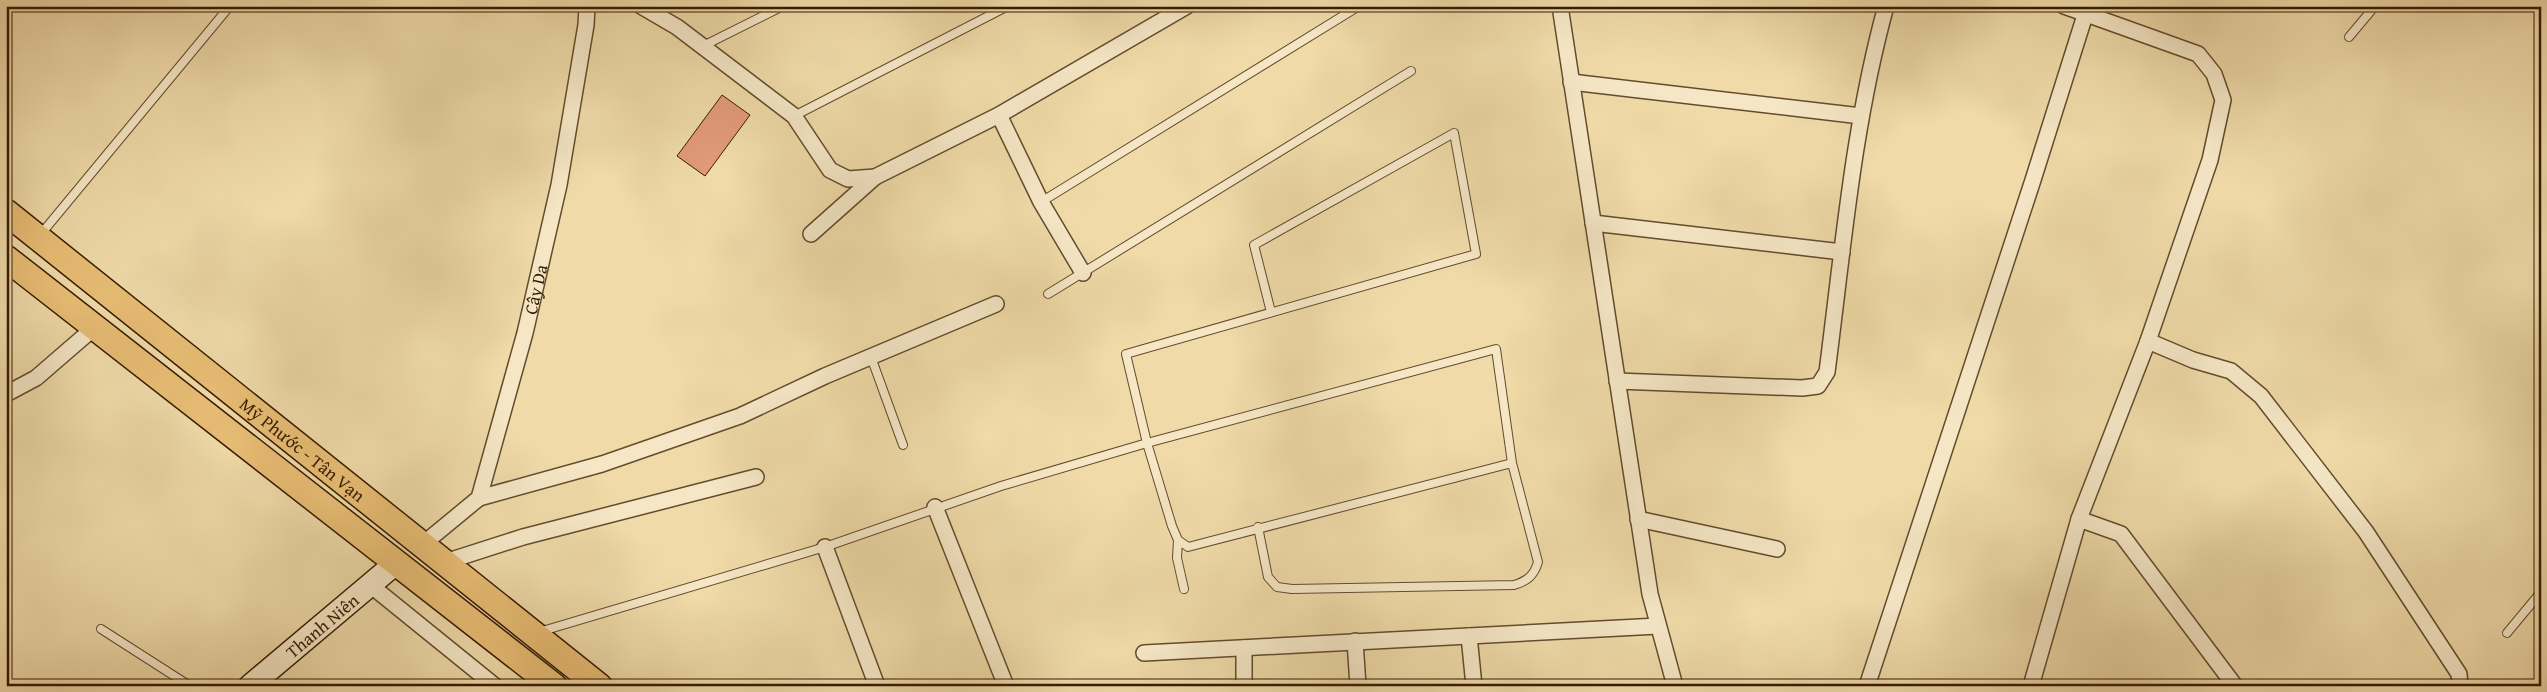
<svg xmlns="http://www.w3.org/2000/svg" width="2547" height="692" viewBox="0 0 2547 692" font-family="'Gentium Book Plus',serif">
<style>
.building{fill:#e29a7a;stroke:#361b02}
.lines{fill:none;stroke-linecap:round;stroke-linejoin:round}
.lane-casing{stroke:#644b2c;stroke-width:10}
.street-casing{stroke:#644b2c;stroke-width:18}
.secondary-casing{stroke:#361b02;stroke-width:25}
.primary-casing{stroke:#361b02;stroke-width:28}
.lane{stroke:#f5e7c6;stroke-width:8}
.street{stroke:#f5e7c6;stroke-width:15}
.secondary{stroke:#f5e7c6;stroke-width:22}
.primary{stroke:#e8bd74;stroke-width:25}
.labels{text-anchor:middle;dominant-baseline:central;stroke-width:4;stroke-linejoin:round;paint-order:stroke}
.street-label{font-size:18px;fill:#361b02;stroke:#f5e7c6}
</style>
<rect width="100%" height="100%" fill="#efdaa8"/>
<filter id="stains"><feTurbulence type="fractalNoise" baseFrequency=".004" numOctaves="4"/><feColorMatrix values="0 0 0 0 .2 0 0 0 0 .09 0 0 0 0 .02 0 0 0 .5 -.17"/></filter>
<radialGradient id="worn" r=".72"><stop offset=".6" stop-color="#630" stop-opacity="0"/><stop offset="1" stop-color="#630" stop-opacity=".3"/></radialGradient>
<path class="building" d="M722 95 750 115 705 176 677 156Z"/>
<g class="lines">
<defs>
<path id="lane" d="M2349 37 2375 6
M703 46 783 6
M794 116 1008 6
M1041 202 1359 6
M41 234 229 7
M1048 294 1411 71
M1271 312 1254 245 1454 133 1476 254 1126 354 1147 443 1172 526 1178 540 1188 547 1512 463
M871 357 903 445
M1178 540 1177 558 1184 589
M101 629 190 686
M539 632 825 547 1001 486 1147 443 1496 349 1512 463 1538 562C1534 576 1527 581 1514 585L1292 589 1277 587 1268 577 1258 527
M2507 633 2541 592
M6 680 10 686"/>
<g id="street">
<path d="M641 6 677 27 794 116 830 170 848 179 875 177 999 115 1187 6"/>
<path d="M1560 6 1650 594 1675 686"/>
<path d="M1571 82 1861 116"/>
<path d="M999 115 1041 202 1083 273"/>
<path d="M1593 223 1842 252"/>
<path d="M811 234 875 177"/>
<path d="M2148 341 2193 360 2231 371 2261 396 2366 532 2459 674 2460 686"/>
<path d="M1617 381 1802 388 1818 386 1827 372C1843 249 1853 126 1886 6"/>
<path d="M6 394 36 378 95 327"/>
<path d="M479 498 602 464 740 416 825 376 996 304"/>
<path d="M935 507 1006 686"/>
<path d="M1638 519 1777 549"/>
<path d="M2079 519 2121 534 2235 686"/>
<path id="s1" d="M422 545 479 498 525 333 559 185 586 25 587 6"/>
<path d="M825 547 877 686"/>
<path d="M445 562 523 537 756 477"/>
<path d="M369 584 495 686"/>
<path d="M1469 636 1474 686"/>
<path d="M1355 641 1358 686"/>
<path d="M1244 648V686"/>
<path d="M1144 653 1658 626"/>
<path d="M1867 686 2033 180 2086 12"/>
<path d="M2031 686 2079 519 2148 341 2210 160 2223 100 2214 74 2198 54 2064 6"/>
</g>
<g id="secondary">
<path id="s2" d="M250 686 396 563"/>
</g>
<g id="primary">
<path id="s3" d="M6 212 599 686"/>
<path d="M6 258 554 686"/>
</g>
</defs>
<use href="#lane" class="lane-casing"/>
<use href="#street" class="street-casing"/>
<use href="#secondary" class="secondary-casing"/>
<use href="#primary" class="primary-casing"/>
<use href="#lane" class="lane"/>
<use href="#street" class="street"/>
<use href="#secondary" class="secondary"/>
<use href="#primary" class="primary"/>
</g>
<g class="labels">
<g class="street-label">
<text stroke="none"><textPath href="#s1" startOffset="290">Cây Da</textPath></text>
<text stroke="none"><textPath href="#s3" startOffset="380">Mỹ Phước - Tân Vạn</textPath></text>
<text stroke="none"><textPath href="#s2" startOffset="94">Thanh Niên</textPath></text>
</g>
</g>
<rect width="2547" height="692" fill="none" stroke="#efdaa8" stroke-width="25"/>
<rect x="8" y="8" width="2532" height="677" fill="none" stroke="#361b02" stroke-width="2.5"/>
<rect x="12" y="12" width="2522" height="667" fill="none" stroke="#361b02"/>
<rect width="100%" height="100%" filter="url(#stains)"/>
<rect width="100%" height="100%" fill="url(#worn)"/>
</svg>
